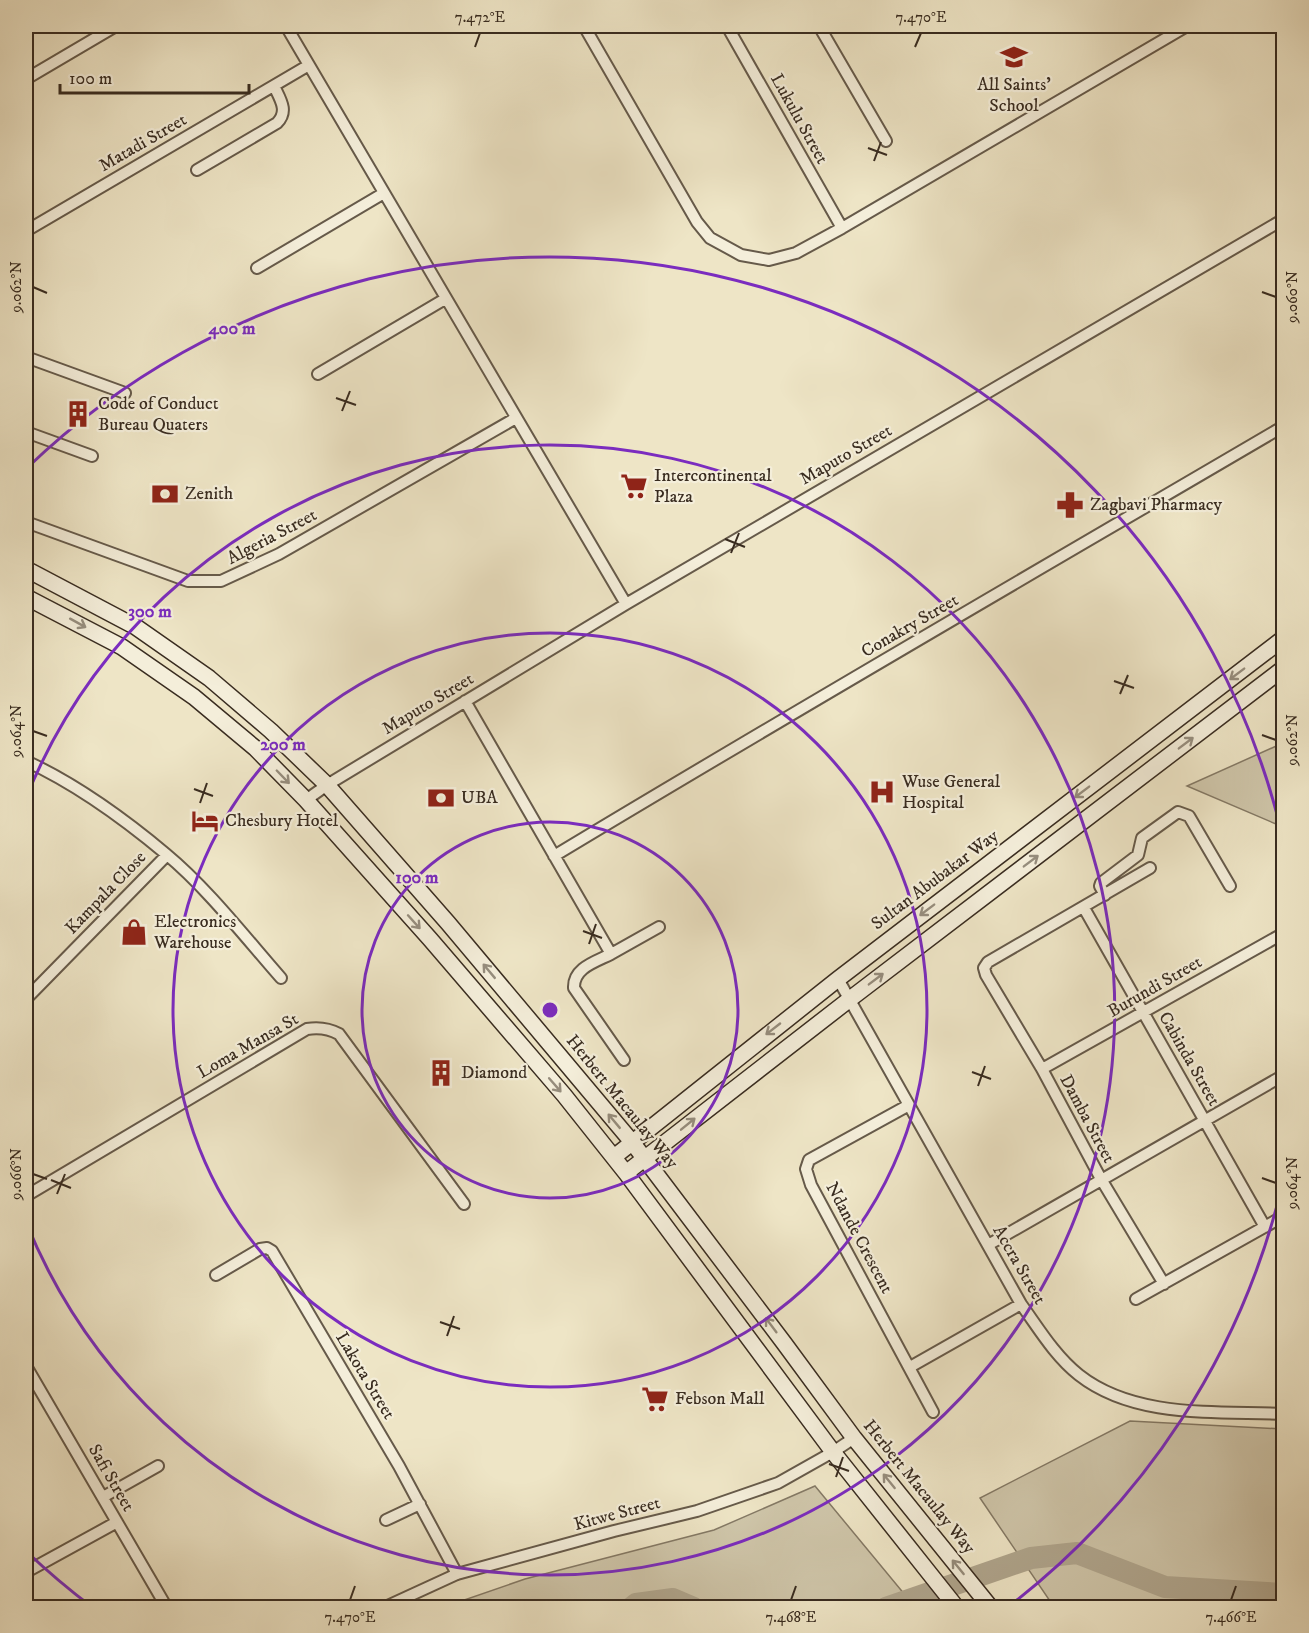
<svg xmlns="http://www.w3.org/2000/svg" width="1309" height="1633" viewBox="0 0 1309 1633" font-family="'IM FELL DW Pica',serif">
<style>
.green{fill:#cfc6aa;stroke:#847965;stroke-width:1.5}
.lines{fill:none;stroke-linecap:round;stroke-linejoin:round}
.river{stroke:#b0a68e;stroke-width:22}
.street-casing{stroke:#665a4a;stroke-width:14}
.secondary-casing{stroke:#392c20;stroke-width:18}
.street{stroke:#f4eeda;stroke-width:10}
.secondary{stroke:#f4eeda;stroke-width:15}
.oneway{stroke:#968d7d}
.ticks{fill:none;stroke:#392c20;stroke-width:2}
.ring{fill:none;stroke:#7b2cbf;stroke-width:3}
.labels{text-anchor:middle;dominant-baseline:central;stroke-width:4.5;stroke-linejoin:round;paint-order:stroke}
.poi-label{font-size:18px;fill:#392c20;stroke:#f4eeda;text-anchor:start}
.street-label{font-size:18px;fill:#392c20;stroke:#f4eeda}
.centre{fill:#7b2cbf;stroke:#f4eeda;stroke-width:3}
.ring-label{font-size:18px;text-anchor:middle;font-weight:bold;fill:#7b2cbf;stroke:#f4eeda;stroke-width:4.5;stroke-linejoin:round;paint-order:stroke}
.neatline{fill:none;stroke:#392c20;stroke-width:2}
.ticks-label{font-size:15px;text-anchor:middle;fill:#392c20}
</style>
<rect width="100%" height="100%" fill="#eee5c6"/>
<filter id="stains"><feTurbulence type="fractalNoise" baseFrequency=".00333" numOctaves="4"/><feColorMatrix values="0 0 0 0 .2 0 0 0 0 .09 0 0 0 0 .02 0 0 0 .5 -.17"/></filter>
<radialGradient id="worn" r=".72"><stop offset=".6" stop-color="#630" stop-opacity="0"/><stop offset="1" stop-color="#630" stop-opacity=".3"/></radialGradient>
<path class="green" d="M1283 743V827L1187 786Z
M1130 1421 1283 1429V1607H1054L980 1498Z
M815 1486 915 1607H444L525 1579 714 1530Z"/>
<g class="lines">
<path class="river" d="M631 1608 636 1604 673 1599 694 1608
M886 1608 1031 1558 1077 1553 1165 1587 1284 1594"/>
<defs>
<path id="street" d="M286 26 626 604
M584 26 697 222 710 238 741 255 769 260 796 253 842 228 1187 26
M727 26 842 228
M819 26 886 141
M26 79 116 26
M197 170 277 123C289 111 280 99 274 86
M26 231 309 65
M257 268 384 193
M26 357 125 393
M318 374 445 299
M26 432 92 456
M26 522 188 581H221L279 554 516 418
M465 701 611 954 659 927
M26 761C76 784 123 818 166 854 207 888 245 937 281 978
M306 800 327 785 626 604 1284 219
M554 856C796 710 1040 569 1284 426
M1150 868 988 962 984 968 986 975 1042 1069 1101 1179 1164 1284
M1105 895 1100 886 1101 883 1138 855 1142 838 1178 812 1189 816 1230 886
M1084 908 1265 1227
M611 954C595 962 573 968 574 988L624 1060
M838 979 1021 1304C1039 1329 1055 1356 1079 1375 1135 1419 1217 1411 1284 1414
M26 999 167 855
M1042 1069 1284 933
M909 1105 809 1160 806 1169 811 1185 933 1412
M26 1196 307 1029C319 1027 328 1028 339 1034L464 1204
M988 1245 1284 1075
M216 1275 260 1249 267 1248 272 1251 399 1466 457 1574
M1136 1299 1284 1216
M26 1366 167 1608
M910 1367 1021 1304
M103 1497 158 1466
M386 1520 420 1504
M26 1572 117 1522
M383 1608 457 1574 614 1531 697 1511 778 1483 833 1452 854 1438"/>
<path id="secondary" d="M26 569 136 627 209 678 271 731 327 785 448 923 632 1142 784 1343 854 1438 991 1608
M26 597 122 647 194 697 255 748 306 800 430 939 564 1095 626 1173 833 1452 957 1608
M614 1157 838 979 1284 638
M626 1173 850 999 1284 668"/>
</defs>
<use href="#street" class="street-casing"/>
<use href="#secondary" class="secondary-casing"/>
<use href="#street" class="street"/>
<use href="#secondary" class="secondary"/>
</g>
<defs><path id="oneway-shaft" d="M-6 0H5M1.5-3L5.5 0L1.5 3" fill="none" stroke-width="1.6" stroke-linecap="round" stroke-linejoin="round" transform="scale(1.5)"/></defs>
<g class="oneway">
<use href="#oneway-shaft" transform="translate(78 623) rotate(29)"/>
<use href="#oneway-shaft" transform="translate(1237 674) rotate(143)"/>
<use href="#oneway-shaft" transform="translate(1186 743) rotate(-37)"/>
<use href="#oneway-shaft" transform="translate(283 777) rotate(46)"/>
<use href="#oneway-shaft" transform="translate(1082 792) rotate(143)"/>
<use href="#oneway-shaft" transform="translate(1031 861) rotate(-37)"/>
<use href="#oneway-shaft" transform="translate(927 910) rotate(143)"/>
<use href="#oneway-shaft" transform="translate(414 922) rotate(48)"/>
<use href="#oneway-shaft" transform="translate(489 971) rotate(-130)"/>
<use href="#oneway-shaft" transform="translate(876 979) rotate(-37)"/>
<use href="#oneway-shaft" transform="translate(773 1029) rotate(142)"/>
<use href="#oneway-shaft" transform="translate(555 1085) rotate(49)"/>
<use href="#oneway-shaft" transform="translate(614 1121) rotate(-130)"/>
<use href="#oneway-shaft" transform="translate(688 1124) rotate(-39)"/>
<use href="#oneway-shaft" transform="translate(771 1325) rotate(-127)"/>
<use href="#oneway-shaft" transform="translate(889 1481) rotate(-129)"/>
<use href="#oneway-shaft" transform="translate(958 1567) rotate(-129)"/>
</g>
<path class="ticks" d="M475 47 480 33M915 47 921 33M868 148 887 155M874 161 881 142M33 287 47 293M1262 292 1276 297M336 398 356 405M342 411 350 391M725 539 745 547M731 553 739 533M1114 681 1134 688M1120 694 1128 675M33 731 47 736M1262 735 1276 740M194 789 213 796M200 803 207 783M583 931 602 938M589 944 596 924M972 1072 991 1079M978 1086 985 1066M33 1174 47 1179M1262 1178 1276 1183M51 1180 71 1188M57 1194 65 1174M440 1322 460 1329M447 1336 454 1316M829 1464 849 1471M836 1477 843 1457M350 1600 355 1586M791 1600 796 1586M1231 1600 1236 1586"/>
<g class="ring">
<circle cx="550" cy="1010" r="188"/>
<circle cx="550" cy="1010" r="377"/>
<path d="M26 798A565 565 0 1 1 26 1222"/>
<path d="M1282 1186A753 753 0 0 1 1008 1607M92 1607A753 753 0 0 1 27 1552M27 468A753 753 0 0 1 1282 834"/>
</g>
<defs>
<symbol id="school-bare" viewBox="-9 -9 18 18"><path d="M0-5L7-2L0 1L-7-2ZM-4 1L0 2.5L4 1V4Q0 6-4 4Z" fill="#8f2418" stroke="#f4eeda" stroke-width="2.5" paint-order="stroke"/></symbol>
<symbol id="building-bare" viewBox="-9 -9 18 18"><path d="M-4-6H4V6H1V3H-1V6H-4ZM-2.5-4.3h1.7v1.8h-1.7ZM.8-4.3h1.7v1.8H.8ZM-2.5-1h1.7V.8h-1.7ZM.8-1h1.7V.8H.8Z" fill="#8f2418" stroke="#f4eeda" stroke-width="2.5" paint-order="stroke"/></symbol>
<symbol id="supermarket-bare" viewBox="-9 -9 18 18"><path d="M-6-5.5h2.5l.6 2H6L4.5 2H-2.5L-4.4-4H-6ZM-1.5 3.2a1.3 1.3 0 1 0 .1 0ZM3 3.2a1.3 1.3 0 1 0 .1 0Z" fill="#8f2418" stroke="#f4eeda" stroke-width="2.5" paint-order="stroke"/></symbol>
<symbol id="bank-bare" viewBox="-9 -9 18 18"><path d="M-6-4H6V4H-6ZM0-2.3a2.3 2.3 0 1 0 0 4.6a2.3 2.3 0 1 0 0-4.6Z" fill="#8f2418" stroke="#f4eeda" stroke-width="2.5" paint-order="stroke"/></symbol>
<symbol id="pharmacy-bare" viewBox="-9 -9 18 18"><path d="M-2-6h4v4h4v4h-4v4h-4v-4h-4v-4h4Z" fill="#8f2418" stroke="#f4eeda" stroke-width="2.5" paint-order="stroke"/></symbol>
<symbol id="hospital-bare" viewBox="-9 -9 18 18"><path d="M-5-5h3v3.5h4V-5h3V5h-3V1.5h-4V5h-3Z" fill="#8f2418" stroke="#f4eeda" stroke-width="2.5" paint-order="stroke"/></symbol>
<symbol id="hotel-bare" viewBox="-9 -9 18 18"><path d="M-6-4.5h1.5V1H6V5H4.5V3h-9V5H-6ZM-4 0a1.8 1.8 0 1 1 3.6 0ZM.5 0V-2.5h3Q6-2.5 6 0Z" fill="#8f2418" stroke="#f4eeda" stroke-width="2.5" paint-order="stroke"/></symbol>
<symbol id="shop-bare" viewBox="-9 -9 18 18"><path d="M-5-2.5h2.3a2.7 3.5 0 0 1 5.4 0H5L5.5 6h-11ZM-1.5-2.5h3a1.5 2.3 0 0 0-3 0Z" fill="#8f2418" stroke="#f4eeda" stroke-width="2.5" paint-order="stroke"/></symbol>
</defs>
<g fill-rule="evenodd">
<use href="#school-bare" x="995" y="38" width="38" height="38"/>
<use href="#building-bare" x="59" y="395" width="38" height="38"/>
<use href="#supermarket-bare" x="615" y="467" width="38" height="38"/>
<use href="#bank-bare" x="146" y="475" width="38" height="38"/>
<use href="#pharmacy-bare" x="1051" y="486" width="38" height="38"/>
<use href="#hospital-bare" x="863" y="773" width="38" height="38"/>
<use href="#bank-bare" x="422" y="779" width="38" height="38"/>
<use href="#hotel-bare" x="186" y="802" width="38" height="38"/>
<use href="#shop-bare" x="115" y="913" width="38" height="38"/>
<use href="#building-bare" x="422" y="1054" width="38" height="38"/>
<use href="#supermarket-bare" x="636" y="1380" width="38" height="38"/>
</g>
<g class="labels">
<g class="poi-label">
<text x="1014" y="85" text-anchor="middle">All Saints'<tspan x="1014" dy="21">School</tspan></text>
<text x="98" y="404">Code of Conduct<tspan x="98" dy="21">Bureau Quaters</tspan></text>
<text x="654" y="476">Intercontinental<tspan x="654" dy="21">Plaza</tspan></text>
<text x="185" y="494">Zenith</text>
<text x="1090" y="505">Zagbavi Pharmacy</text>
<text x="902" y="782">Wuse General<tspan x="902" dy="21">Hospital</tspan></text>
<text x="461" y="798">UBA</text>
<text x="225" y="821">Chesbury Hotel</text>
<text x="154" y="922">Electronics<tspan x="154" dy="21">Warehouse</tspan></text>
<text x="461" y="1073">Diamond</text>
<text x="675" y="1399">Febson Mall</text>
</g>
<g class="street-label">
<text transform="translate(799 119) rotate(61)">Lukulu Street</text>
<text transform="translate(143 143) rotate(-30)">Matadi Street</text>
<text transform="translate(846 455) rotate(-30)">Maputo Street</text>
<text transform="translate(272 537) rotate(-28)">Algeria Street</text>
<text transform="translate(910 626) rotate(-30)">Conakry Street</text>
<text transform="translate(428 704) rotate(-31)">Maputo Street</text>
<text transform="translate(935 880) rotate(-37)">Sultan Abubakar Way</text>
<text transform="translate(106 893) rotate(-46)">Kampala Close</text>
<text transform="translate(1155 987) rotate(-30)">Burundi Street</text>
<text transform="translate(248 1046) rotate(-30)">Loma Mansa St</text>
<text transform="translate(1189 1059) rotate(60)">Cabinda Street</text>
<text transform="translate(622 1102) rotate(51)">Herbert Macaulay Way</text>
<text transform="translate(1087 1119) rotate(62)">Damba Street</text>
<text transform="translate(859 1238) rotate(62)">Ndande Crescent</text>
<text transform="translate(1019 1265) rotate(60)">Accra Street</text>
<text transform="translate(365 1376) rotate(59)">Lakota Street</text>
<text transform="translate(111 1478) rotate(60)">Safi Street</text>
<text transform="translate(919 1487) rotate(51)">Herbert Macaulay Way</text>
<text transform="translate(617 1514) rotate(-15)">Kitwe Street</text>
</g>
</g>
<circle cx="550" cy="1010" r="9" class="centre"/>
<g class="ring-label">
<text x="232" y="334">400 m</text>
<text x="150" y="617">300 m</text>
<text x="283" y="750">200 m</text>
<text x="417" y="883">100 m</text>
</g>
<rect width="1309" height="1633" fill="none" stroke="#eee5c6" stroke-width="66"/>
<path d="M60 84v9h189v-9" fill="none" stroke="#392c20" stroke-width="3"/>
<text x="69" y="84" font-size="18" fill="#392c20" stroke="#f4eeda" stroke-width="4.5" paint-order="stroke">100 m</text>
<rect x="33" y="33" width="1243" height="1567" class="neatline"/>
<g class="ticks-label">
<text x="480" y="22">7.472°E</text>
<text x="921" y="22">7.470°E</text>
<text transform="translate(16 287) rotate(-90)" y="5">9.062°N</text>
<text transform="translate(1292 297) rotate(-90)" y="5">9.060°N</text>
<text transform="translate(16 731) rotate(-90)" y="5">9.064°N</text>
<text transform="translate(1292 740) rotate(-90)" y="5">9.062°N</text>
<text transform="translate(16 1174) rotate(-90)" y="5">9.066°N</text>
<text transform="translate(1292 1183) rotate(-90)" y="5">9.064°N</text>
<text x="350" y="1622">7.470°E</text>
<text x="791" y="1622">7.468°E</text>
<text x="1231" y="1622">7.466°E</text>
</g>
<rect width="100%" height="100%" filter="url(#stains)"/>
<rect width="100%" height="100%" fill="url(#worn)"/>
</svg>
